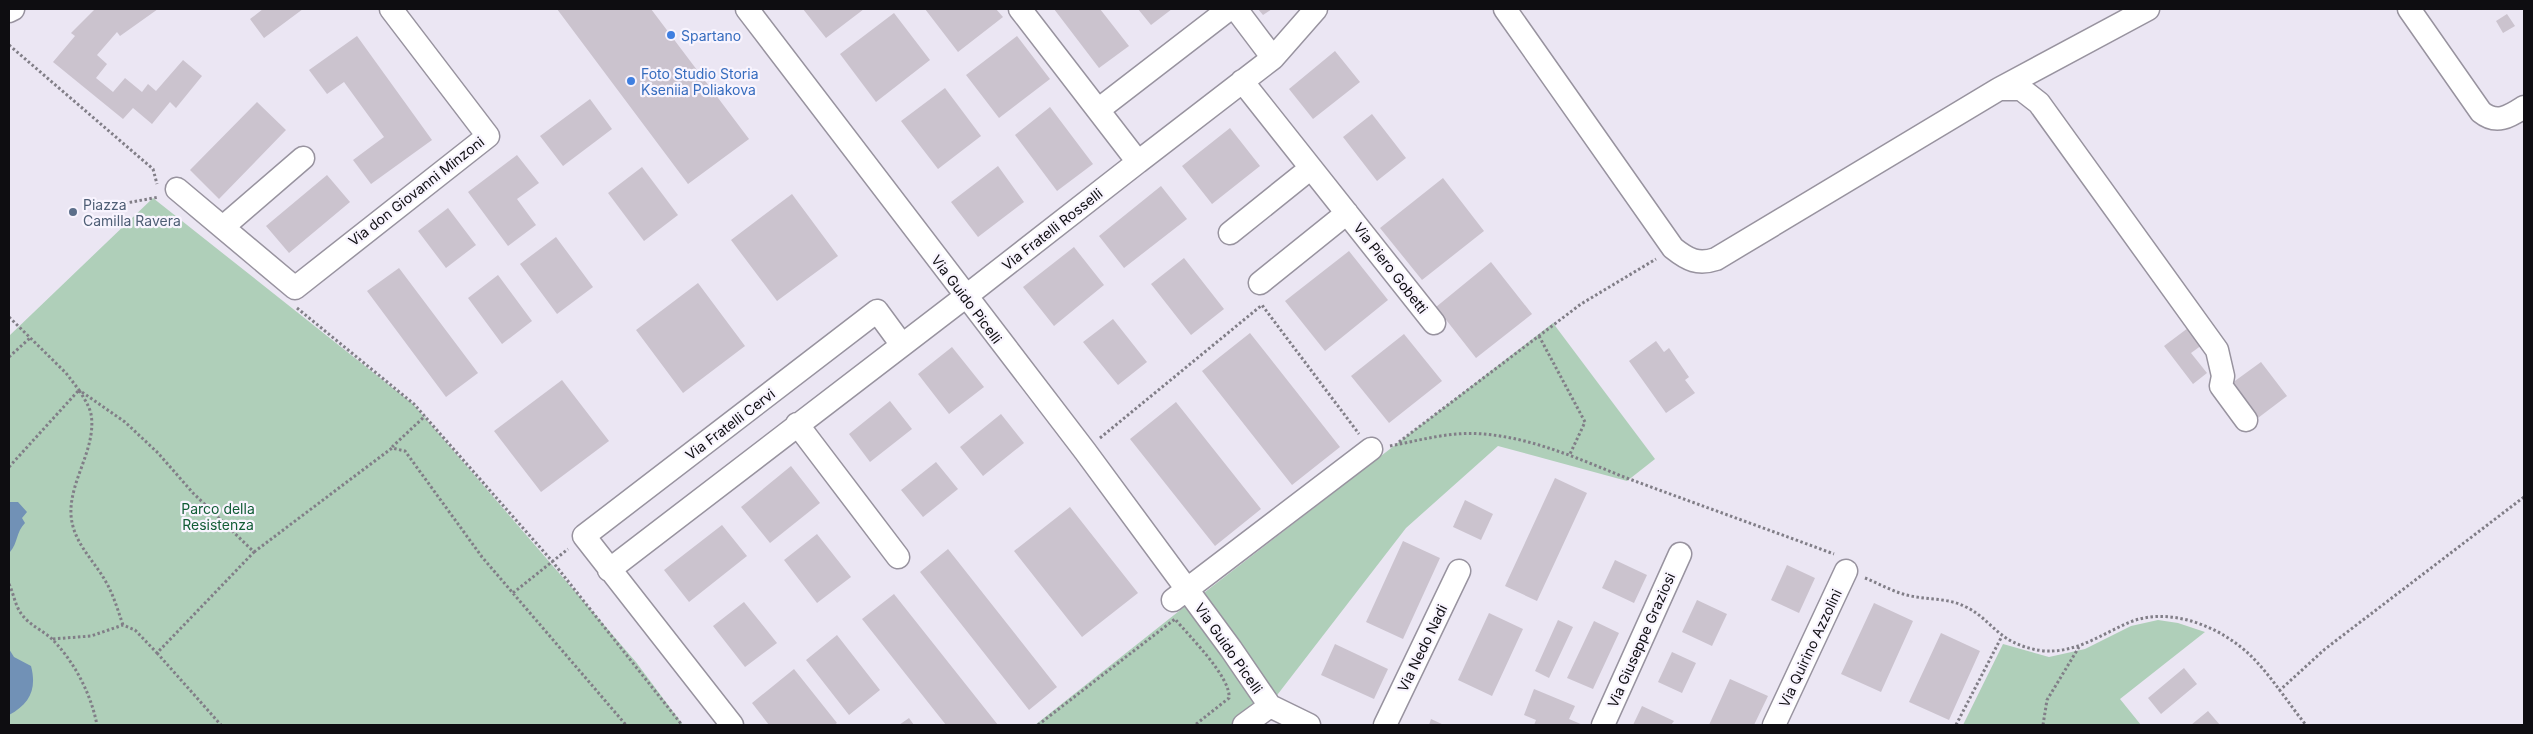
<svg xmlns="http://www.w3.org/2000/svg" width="2533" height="734" viewBox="0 0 2533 734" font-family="Inter,sans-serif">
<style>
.green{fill:#afcfb9}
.water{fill:#7191b6}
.building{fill:#cbc3ce}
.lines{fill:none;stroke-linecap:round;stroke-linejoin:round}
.street-casing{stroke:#98939f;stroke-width:25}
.path{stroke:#817e87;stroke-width:3;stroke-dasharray:2.5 2.5;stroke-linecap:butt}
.street{stroke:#fff;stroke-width:22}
.shop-dot{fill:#3f7fe0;stroke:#f8f4fe;stroke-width:2}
.service-dot{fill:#5c6f8a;stroke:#f8f4fe;stroke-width:2}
.labels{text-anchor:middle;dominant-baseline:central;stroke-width:4.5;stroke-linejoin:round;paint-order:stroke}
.shop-label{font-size:14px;fill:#366cbe;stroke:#f8f4fe;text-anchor:start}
.street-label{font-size:14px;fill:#0e0d11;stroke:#f8f4fe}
.service-label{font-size:14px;fill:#4e5e75;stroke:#f8f4fe;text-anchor:start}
.park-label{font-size:14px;fill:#115c35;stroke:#f8f4fe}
</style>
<rect width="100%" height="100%" fill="#ebe6f3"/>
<path class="green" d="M153 198 413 404 636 662 683 725H9V336Z
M1553 323 1655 459 1627 481 1498 446 1406 528 1271 703 1196 599Z
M1193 600 1267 706 1241 725H1035Z
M2158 620 2178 623 2205 632 2120 699 2141 725H1963L2003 644 2049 657 2085 649 2131 626Z"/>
<path class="water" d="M9 502H18L27 512 22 518 25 523C16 532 18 543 10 552Z
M9 649 14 657 31 666C37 689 30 704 9 715Z"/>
<path class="building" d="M95 9H158L120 36 117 32 97 55 107 64 96 78 113 92 125 78 142 92 148 84 156 91 183 60 202 76 176 108 170 102 152 124 133 108 123 119 53 62 75 36 71 33Z
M263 9H303L264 38 250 19Z
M557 9H651L749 139 688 184Z
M803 9H864L826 38Z
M925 9H996L1003 17 958 52Z
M1054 9H1100L1129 46 1099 68Z
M1138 9H1172L1151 25Z
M1258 9H1272L1263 15Z
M894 13 930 60 876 102 840 54Z
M2507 14 2515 26 2503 33 2496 21Z
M357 36 432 140 371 184 353 160 384 137 344 82 327 94 309 70Z
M1017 36 1050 79 999 118 966 75Z
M1335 51 1360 82 1313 119 1289 89Z
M945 88 981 136 938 169 901 121Z
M590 99 612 129 563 166 540 136Z
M257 102 286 130 219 199 190 170Z
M1050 107 1093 164 1057 191 1015 135Z
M1372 114 1406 158 1377 181 1343 137Z
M1230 128 1260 166 1212 204 1182 166Z
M517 155 539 183 517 199 536 225 508 246 468 192Z
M998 166 1024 202 978 237 951 202Z
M642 167 678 215 644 241 608 193Z
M327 175 350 202 289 253 266 226Z
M1443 178 1484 231 1422 280 1380 228Z
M1161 186 1187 219 1124 268 1099 236Z
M792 194 838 256 777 301 731 240Z
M448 208 476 245 446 268 418 231Z
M556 237 593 287 557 314 520 264Z
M1074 247 1104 285 1054 326 1023 287Z
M1349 251 1388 300 1325 351 1285 301Z
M1184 258 1224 309 1191 335 1151 284Z
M1491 262 1532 314 1476 358 1436 307Z
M399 268 478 373 446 397 367 291Z
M498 275 532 321 502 344 468 298Z
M698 283 745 346 683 393 636 330Z
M1113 319 1147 362 1118 385 1083 342Z
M2188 328 2202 345 2191 353 2207 373 2193 384 2164 346Z
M1250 333 1340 447 1292 485 1202 371Z
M1404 334 1442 381 1389 423 1351 376Z
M1656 341 1664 352 1669 348 1689 377 1685 380 1695 393 1666 413 1629 361Z
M952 347 984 387 949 414 918 374Z
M2261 362 2287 396 2254 421 2228 386Z
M562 380 609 441 541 492 494 431Z
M890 401 912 429 870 462 849 434Z
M1176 402 1261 509 1215 546 1130 439Z
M1001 414 1024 443 983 476 960 447Z
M936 462 958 489 923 517 901 490Z
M791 466 820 503 770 543 741 507Z
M1555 478 1587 493 1537 601 1505 586Z
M1465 500 1493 514 1481 540 1453 527Z
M1070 507 1138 593 1082 637 1014 551Z
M722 525 747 556 689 602 664 570Z
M817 534 851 577 817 603 784 560Z
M1403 541 1440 558 1403 639 1366 622Z
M948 549 1057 687 1029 710 920 572Z
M1615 560 1647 575 1634 603 1602 588Z
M1787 565 1815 578 1799 613 1771 600Z
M894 594 998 725H946L862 619Z
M1697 600 1727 614 1712 646 1682 632Z
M744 602 777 643 745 667 713 626Z
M1874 603 1913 621 1881 692 1841 674Z
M1489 613 1523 629 1492 696 1458 680Z
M1558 620 1573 627 1549 678 1535 671Z
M1594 621 1619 633 1593 689 1567 678Z
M1941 633 1980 651 1949 720 1909 702Z
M837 635 880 690 849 715 806 660Z
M1335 644 1388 669 1374 699 1321 675Z
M1672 652 1696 663 1682 693 1658 682Z
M2184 668 2197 684 2161 714 2148 698Z
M794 669 837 723 834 725H769L752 703Z
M1730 679 1768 696 1754 725H1709Z
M1534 689 1575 706 1569 719 1583 725H1534L1536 720 1524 715Z
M1642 706 1674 721 1671 725H1633Z
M2208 711 2220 725H2191Z
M909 718 914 725H899Z
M1431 719 1444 725H1429Z"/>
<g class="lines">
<defs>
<path id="street" d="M747 9 1085 451 1231 649 1270 706 1309 725
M1236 9 1273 58
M1505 9 1673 248C1688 260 1698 265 1716 259L1999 89 2148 9
M2409 9 2481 112C2497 125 2510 116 2524 107
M9 11 13 9
M1242 81 1434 323
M1999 89H2021L2039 103 2217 350 2223 376 2221 386 2246 420
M1098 110 1229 9
M1138 162 1273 58 1316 9
M177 189 295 288 488 136 391 9
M223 227 303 158
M1230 233 1311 168
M1260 283 1347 213
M797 424 898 557
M609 570 965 297 1138 162 1020 9
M1173 600 1371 449
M732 725 584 536 877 311 902 345
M1244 725 1270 706
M1385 725 1459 571
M1603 725 1680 554
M1774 725 1846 571"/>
</defs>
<use href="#street" class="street-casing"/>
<path class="path" d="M9 45 153 169 157 184
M110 206 159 197
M297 308 414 404 552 561 682 725
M9 317 66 373 79 390 125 422 158 453 193 493 254 552 157 653 135 630 123 625 91 636 52 639
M1539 336 1585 422 1570 454
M9 357 30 338
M1100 438 1262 305 1359 434
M1399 442 1581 304 1656 259
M1390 446C1421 440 1452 431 1483 434 1533 438 1579 459 1624 477 1694 503 1764 528 1834 554
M392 447 425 416
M9 467 79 390C83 397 89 405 91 414 97 448 69 481 71 515 73 543 94 560 106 582 114 596 118 611 123 625
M254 552 392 448 405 451 482 557 626 725
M1865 578C1880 584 1895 593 1911 596 1930 600 1949 598 1966 607 1981 614 1990 626 2002 635 2014 645 2037 652 2052 651 2081 650 2104 633 2130 622 2171 606 2222 627 2252 657 2272 677 2288 703 2306 725
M9 584C14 594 15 607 23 616 31 626 44 631 53 640 75 663 91 694 97 725
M513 593 568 549
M157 653 221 725
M2279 691 2325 649 2524 497
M1038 725 1175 619C1189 636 1231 677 1229 698L1195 725
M1956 725 2002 636
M2043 725 2047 700 2079 647"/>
<use href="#street" class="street"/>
</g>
<g class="shop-dot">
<circle cx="671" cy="35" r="5"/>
<circle cx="631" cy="81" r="5"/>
</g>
<circle class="service-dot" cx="73" cy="212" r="5"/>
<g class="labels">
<g class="shop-label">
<text x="681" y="35">Spartano</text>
<text x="641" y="73">Foto Studio Storia<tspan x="641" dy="16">Kseniia Poliakova</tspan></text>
</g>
<g class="street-label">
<text transform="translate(416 191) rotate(-38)">Via don Giovanni Minzoni</text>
<text transform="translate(1052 229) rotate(-38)">Via Fratelli Rosselli</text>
<text transform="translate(1391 268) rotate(52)">Via Piero Gobetti</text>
<text transform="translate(967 299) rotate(53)">Via Guido Picelli</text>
<text transform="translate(730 424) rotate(-37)">Via Fratelli Cervi</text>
<text transform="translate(1641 640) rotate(-66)">Via Giuseppe Graziosi</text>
<text transform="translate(1229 648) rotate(55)">Via Guido Picelli</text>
<text transform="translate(1422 648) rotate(-64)">Via Nedo Nadi</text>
<text transform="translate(1810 648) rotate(-65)">Via Quirino Azzolini</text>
</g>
<g class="service-label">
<text x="83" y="204">Piazza<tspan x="83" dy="16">Camilla Ravera</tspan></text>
</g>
<g class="park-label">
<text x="218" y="508">Parco della<tspan x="218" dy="16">Resistenza</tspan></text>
</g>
</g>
<rect width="2533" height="734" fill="none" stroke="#0e0d11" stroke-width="20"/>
</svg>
